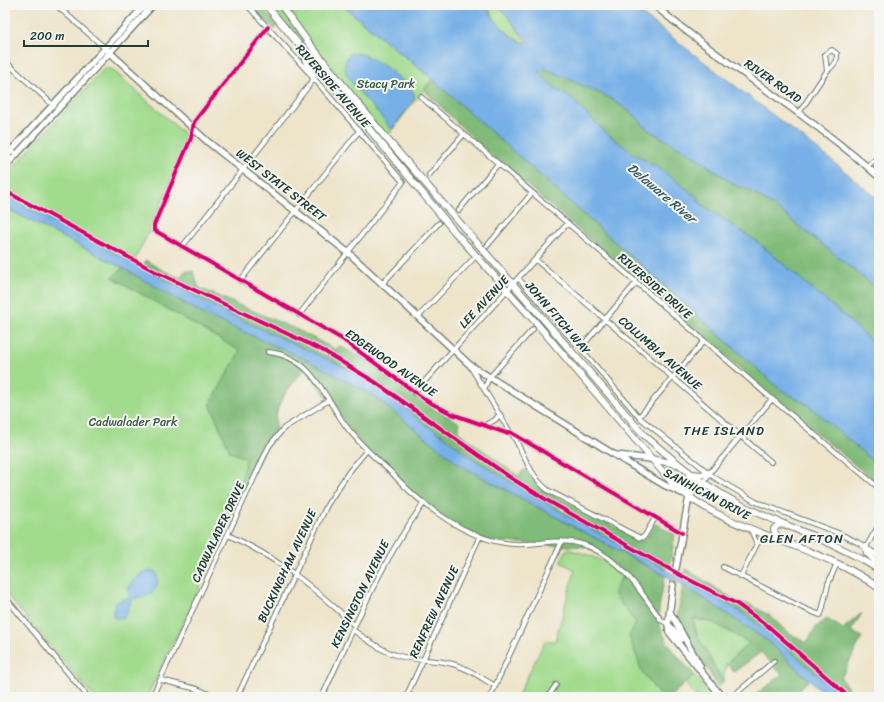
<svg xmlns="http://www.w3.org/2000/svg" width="884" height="702" viewBox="0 0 884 702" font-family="Sriracha,sans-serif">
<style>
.green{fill:#a2db8e;stroke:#608c61}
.forest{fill:#81bb79;stroke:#507c56}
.water{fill:#77b0e7;stroke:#4b768e}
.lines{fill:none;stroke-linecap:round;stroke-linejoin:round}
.major-tunnel{stroke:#c5c3ac;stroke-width:5.5;stroke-dasharray:5.5 3;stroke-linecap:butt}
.minor-casing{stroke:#677768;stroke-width:6}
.major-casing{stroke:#677768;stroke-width:8}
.highway-casing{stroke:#677768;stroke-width:8}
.minor{stroke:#fff;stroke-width:4}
.major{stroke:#fff;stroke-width:5.5}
.highway{stroke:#fff;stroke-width:6}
.cycleway-casing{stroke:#f6f6f2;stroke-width:6}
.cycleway{stroke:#d6006c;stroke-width:4}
.labels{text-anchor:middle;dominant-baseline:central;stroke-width:4;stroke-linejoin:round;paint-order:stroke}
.street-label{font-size:12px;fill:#1f3d34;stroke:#f6f6f2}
.park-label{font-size:12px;fill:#395d46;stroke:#f6f6f2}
.water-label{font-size:13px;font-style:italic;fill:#355a61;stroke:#f6f6f2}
.neighbourhood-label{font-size:13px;letter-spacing:1px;fill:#1f3d34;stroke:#f6f6f2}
</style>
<rect width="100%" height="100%" fill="#f6f6f2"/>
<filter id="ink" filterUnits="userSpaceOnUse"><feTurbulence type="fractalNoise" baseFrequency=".025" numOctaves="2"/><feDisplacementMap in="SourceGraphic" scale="8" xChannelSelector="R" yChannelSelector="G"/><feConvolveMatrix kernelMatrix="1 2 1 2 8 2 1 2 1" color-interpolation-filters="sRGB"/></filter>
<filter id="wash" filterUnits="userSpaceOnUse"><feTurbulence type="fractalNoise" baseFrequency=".012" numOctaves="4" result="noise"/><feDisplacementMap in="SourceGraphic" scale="16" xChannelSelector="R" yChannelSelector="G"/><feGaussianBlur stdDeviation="0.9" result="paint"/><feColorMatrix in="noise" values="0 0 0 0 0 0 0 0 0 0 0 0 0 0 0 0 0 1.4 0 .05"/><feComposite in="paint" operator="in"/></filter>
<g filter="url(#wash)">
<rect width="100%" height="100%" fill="#eee4ca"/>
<path class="green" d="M270 5H277L343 91 465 238 446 218Z
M281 5H342L432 79 386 138Z
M487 5H498L501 7 527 43 518 42 496 22Z
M106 67 113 70 189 138 151 228 136 257 135 264 180 300 300 375C287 390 273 407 276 428L235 505 198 591 147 697H94L5 593V176Z
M670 467C686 466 689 480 688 493L667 474Z
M567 549C587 554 610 560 621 579L614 593 636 623 642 672 661 697H562L557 694 555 697H517L545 641H555L575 570 560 562Z
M692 618 714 623 750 643 726 664 723 682 697 635Z
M694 675 713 697H696L685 683Z"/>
<path class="forest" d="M250 5H260L277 26 274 30Z
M546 68 608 97 634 114 648 130 688 152 738 187H744L779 210 879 290V350L858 328 760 244 701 204 697 197 660 169 634 154 610 136 580 108 574 100 555 88 540 75 539 72Z
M432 79 781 390 808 405 879 466V485L738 367 479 144 424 90Z
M145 260 162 270 180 278 185 271H193L199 288 300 331 336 350 339 346 364 358 425 403 460 423 458 432 518 476 525 469 538 487 643 541 656 524 675 535 670 564 666 570 566 515 472 458 444 436 425 424 391 395 360 375 336 363 226 313 144 268Z
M123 268 205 315 307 360 351 383 372 395 463 467 665 576C663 591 655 614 661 629 667 646 683 661 694 675L670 697H661L642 672 629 636 636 623 613 593 625 572 587 547 484 541 426 507 361 444 306 368C291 385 272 404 276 428L235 505 226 495 241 482 246 458 230 452 210 404 240 351 112 277Z
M686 569 738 602 750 605 769 615 785 630 806 643 817 626 827 619 843 629 862 613 851 631 862 637 841 678 849 690 858 697H843L766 630 741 612 683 579Z
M683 585 768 641 807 678 808 681 792 697H752L782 675 761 652 734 672 726 664 749 643 714 623 693 618 697 635 723 682 718 687 677 618Z"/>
<path class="water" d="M342 5H487C489 17 513 42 526 43L528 41 498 5H630L830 159 879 200V290L779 210 744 187H738L688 152 648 130 634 114 608 97 546 69 539 72 555 88 574 100 580 108 610 136 634 154 660 169 697 197 701 204 760 244 858 328 879 350V466L808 405 781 390 432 79Z
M357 53C375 56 403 79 414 93V99L393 128H390C381 113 346 83 345 68 344 63 347 58 350 54Z
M5 196 131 261 226 313 336 363 360 375 391 395 425 424 444 436 472 458 566 515 708 593 741 612 766 630 843 697H828L768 641 683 585 463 467 372 395 307 360 205 315 123 268 15 213 5 208Z
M147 571H155C164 587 149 599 133 598 129 604 129 611 124 618H114L113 611 115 603 120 600 127 599 130 596C124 585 139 575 147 571Z"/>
</g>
<g filter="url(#ink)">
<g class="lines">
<path class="major-tunnel" d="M673 585 676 568"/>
<defs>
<path id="minor" d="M56 5 105 48
M247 5 311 75 403 182 299 315
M268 27 194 122 191 138 154 225V230L342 339 427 401 452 414 506 433 510 432 682 533
M832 50 837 54C838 61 833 66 827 71L825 54Z
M5 61 54 106
M421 97 772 399 879 488
M799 113 827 71
M5 144 16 154
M867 166 879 157
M429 175 464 134
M459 210 498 164
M487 246 532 193
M182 247 314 79
M536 260 771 462
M519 279 575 343 578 345 584 344
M240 281 359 131
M636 283 584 344 582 350 639 417 715 478 756 502 838 533 857 542 879 556
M382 284 439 223
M418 317 473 259
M268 352C315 357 324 399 349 430 362 446 377 460 392 473 402 484 413 495 425 504 453 526 488 546 524 544 548 543 568 537 590 547 623 562 641 592 661 620L668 624
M470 366 510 432
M484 389 489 378 533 329
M414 393 568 223
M639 417 704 341
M485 425 495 420 500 414
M512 434C524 453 530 477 549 491L640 538 644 537 655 518
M690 497 709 476 712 470 772 399
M751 530 757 544
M228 535C278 558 315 588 355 626
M866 547 879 525
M723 567 803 608 820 615 822 611 828 584 837 563
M741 576 758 542 771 537
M5 597 88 697
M353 630C366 639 380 650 396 655 413 661 431 659 448 663 465 666 480 677 495 686
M879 666V678
M161 680 197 689 216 697
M152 697 269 446 284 428 329 400
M237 697 327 505 348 473 367 450
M322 697C353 631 380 562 424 503
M406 697 480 536
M490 697 562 541
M548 697 556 685
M732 697 774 661"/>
<path id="major" d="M654 5C726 66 808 114 879 177
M105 48 208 142 351 255 470 365 631 465 664 485 682 493
M5 157 145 5
M5 167 153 5
M616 455 651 459
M676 568 689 497
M673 585 668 624 669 632 722 697
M670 612 700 666
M668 624 681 639"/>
<path id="highway" d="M266 5 454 231 532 318 674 485C732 536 816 542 879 588
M281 5 308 42 386 138 644 435C674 461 705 487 741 505 787 528 836 541 879 570
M304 57 314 79
M651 459 676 464
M688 471 691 483 689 497
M693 474 701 475 709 473
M779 540 775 533 774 529 778 525 784 524
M866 547 867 553 879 564"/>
</defs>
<use href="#minor" class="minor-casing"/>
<use href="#major" class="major-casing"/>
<use href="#highway" class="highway-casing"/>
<use href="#minor" class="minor"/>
<use href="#major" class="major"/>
<use href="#highway" class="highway"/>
<defs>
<path id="cycleway" d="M268 27 194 122 191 138 154 225V230L342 339 427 401 452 414 506 433 510 432 682 533
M5 191 158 273 322 350 375 382 511 478 550 502 682 576 737 604 768 626 849 697"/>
</defs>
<use href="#cycleway" class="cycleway-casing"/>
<use href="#cycleway" class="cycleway"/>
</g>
</g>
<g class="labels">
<g class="street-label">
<text transform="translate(773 81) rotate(35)">RIVER ROAD</text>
<text transform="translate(333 86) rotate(49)">RIVERSIDE AVENUE</text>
<text transform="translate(281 185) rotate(38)">WEST STATE STREET</text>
<text transform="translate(655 286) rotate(41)">RIVERSIDE DRIVE</text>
<text transform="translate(484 302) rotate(-47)">LEE AVENUE</text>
<text transform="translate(558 318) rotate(49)">JOHN FITCH WAY</text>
<text transform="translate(660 353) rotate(41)">COLUMBIA AVENUE</text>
<text transform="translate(391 363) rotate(35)">EDGEWOOD AVENUE</text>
<text transform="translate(707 494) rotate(28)">SANHICAN DRIVE</text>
<text transform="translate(218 532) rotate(-65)">CADWALADER DRIVE</text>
<text transform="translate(287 566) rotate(-65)">BUCKINGHAM AVENUE</text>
<text transform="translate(360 594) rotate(-64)">KENSINGTON AVENUE</text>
<text transform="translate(434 612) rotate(-65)">RENFREW AVENUE</text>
</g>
<g class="park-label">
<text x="386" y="84">Stacy Park</text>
<text x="133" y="422">Cadwalader Park</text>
</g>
<g class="water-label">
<text transform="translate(662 193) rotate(40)">Delaware River</text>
</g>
<g class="neighbourhood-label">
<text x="724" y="430">THE ISLAND</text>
<text x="802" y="538">GLEN AFTON</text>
</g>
</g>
<rect width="884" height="702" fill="none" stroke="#f6f6f2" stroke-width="20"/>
<path d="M24 40v6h124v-6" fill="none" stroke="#1f3d34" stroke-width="2"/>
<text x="30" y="40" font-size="12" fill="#1f3d34" stroke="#f6f6f2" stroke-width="3" paint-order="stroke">200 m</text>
</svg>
